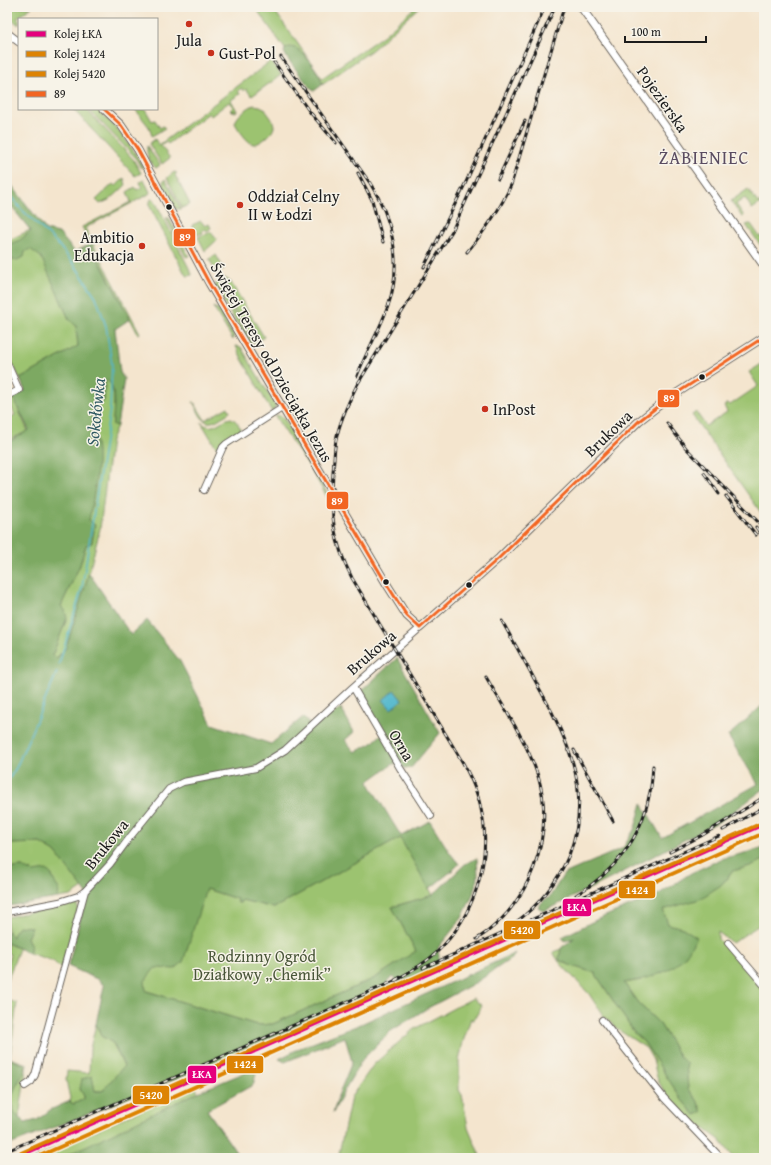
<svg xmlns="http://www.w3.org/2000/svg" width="771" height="1165" viewBox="0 0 771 1165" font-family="'Gentium Book Plus',serif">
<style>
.green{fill:#9cc36f;stroke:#5c7046}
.forest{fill:#7da962;stroke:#4c623f}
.water{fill:#4eb6cc;stroke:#356974}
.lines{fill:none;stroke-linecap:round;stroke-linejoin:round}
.stream{stroke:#4eb6cc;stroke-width:1.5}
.minor-casing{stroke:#68625a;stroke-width:8}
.tertiary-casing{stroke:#68625a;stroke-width:9}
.minor{stroke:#fff;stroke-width:6}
.tertiary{stroke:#fff;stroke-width:7}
.rail-casing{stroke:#1c1c1c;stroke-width:3}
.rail{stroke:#f7f3e8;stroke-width:1.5;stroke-dasharray:4.5;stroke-linecap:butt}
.bus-1-casing{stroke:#f7f3e8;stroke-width:6}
.bus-1{stroke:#f26522;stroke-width:3}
.rail-1-casing{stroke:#f7f3e8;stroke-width:7}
.rail-2-casing{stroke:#f7f3e8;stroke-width:7}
.rail-3-casing{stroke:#f7f3e8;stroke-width:7}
.rail-1{stroke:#e5007d;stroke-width:4}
.rail-2{stroke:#dd8304;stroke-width:4}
.rail-3{stroke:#dd8304;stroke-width:4}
.poi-dot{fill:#c8321e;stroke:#f7f3e8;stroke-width:1.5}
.bus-dot{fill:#1c1c1c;stroke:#f7f3e8;stroke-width:1.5}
.labels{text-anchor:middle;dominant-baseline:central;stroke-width:3;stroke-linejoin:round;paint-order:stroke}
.poi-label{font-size:16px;fill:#1c1c1c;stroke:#f7f3e8;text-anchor:start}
.street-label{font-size:16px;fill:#1c1c1c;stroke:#f7f3e8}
.park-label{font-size:16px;fill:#495639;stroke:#f7f3e8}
.water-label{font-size:17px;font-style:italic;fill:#305a62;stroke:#f7f3e8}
.quarter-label{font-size:18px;letter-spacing:1px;fill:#5a4c61;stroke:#f7f3e8}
.line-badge{stroke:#f7f3e8;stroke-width:1.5}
.badge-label{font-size:11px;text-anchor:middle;font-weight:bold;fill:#fff}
</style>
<rect width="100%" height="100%" fill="#f7f3e8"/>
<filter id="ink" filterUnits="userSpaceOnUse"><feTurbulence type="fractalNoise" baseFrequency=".025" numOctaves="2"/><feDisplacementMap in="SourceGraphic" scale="8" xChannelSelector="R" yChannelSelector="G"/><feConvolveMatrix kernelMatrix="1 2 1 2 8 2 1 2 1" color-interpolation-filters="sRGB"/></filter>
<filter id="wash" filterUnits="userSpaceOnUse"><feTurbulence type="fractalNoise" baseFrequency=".012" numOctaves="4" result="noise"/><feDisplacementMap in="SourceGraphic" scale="16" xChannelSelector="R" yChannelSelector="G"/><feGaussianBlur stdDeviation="0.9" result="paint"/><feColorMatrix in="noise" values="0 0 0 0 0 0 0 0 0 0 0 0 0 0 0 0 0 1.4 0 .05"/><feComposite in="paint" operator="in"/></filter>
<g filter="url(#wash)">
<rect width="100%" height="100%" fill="#f4e5ce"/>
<path class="green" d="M7 7H32L17 18 19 20V25L7 16Z
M255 7H272L322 78 384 35 414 8 419 7 372 50 322 85 323 83 286 48 285 49Z
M271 61 281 75 252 96 246 89 244 91 242 88 238 91 240 94 231 100 237 111 235 112 230 110 233 107 229 102 211 116 209 113 168 144 166 142 161 146 170 158 162 164 149 144 155 139 159 145Z
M254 105 260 106 266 109V111C270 117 274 120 274 127 273 134 259 145 253 144 248 143 237 128 235 123 237 115 247 108 254 105Z
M73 109H86L133 159 141 173 135 176Z
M88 109H96C116 125 131 144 143 167L141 168 135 157Z
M135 109H145L152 121 155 120 160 128 163 126 165 128 152 136 149 127Z
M147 146 160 165 156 168C149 163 146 154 147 146Z
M174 172 177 173 175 175 190 204 182 208 167 178Z
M124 178 126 185 111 199 100 204 96 200 113 184 116 186Z
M165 179 181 209H178L174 208 163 185V181Z
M144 180 150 192 149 194 85 228 140 333 138 334 82 227 131 202 127 192 135 187 137 190 142 187 140 182Z
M748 189 758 203 764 199V201L752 209 745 198 736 204 744 216 742 217 731 201Z
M151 199H154L192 274V275L188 276 185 274 149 205Z
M166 218H169L189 256 186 257Z
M201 221 205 226 209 224 211 228 207 231 205 229 202 231 203 233 197 235 192 225Z
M749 224H751L760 237 764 235V250L746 225Z
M30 230 69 319 76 326 78 346 20 379 7 352V241Z
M211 232 217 240 205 251 198 237Z
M216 255 224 269 217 274 209 259Z
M224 278 230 281 264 337 255 343 231 304 220 280Z
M218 281 230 305 253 344 249 343 216 289 215 286Z
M213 307 219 310 234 336 233 340Z
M236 346 241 347 276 406 272 412 242 359Z
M763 363 764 365V517L692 415 696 412 706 426 727 412 724 406 728 403 730 405 758 386 749 372Z
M106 378C118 387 113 412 113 425L117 426 111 440 100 529 89 573 66 648 56 658 52 656 67 618 61 606 80 565 86 545 89 520 93 427 92 417 104 400Z
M13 398 28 431 7 441V419L15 415 8 400Z
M193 402H194L205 420 228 407 230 412C226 415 222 417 219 419 203 429 200 414 193 402Z
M277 415 280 416 285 420 330 498V502L311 470 280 424 275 416Z
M231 418C236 420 241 426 240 431L216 447 201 422C212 433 219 420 231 418Z
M400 838 433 895 392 907 416 951 375 978 273 1024 257 1025 108 979 206 889 237 899 238 903H240L242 900 274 908Z
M40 843 55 852 83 888 71 896 58 898 59 889 54 883 52 875 34 872 22 867 7 869V847L9 844Z
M764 860V922L732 943 718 932V939L764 989V1158H734L720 1140 702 1127 688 1119 669 1098 658 1081 653 1060 646 1048 620 1031 604 1017 589 994 559 962 553 952 561 949 559 960 572 966 595 973 635 1034 644 1042 682 1100 695 1115 702 1112 697 1100 688 1089 686 1063 680 1057 660 1024 638 1003 624 983 642 980 683 928 668 924 663 910 689 901 721 885 733 871 750 866Z
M76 902 78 909 61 969 53 961 29 953 31 946 27 938 32 927 13 938 8 931H7V917Z
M7 943 19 949 7 981V966L10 954 7 953Z
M473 998 482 1006 473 1021 471 1018 463 1042 459 1061V1090L462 1095 468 1127 481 1158H338L351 1097 374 1064 414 1029Z
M7 1000 17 1003 10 1058 27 1064 16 1138 7 1142Z
M96 1024 101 1036 113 1043 124 1067 102 1091 80 1089 84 1096V1099L74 1104 71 1103 66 1080 67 1071 89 1073 90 1049Z
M195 1086 207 1110 240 1158H33Z"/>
<path class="forest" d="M289 47C291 47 294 48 296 48 304 52 323 77 322 85L314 91 311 89 287 58 284 52 285 49Z
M7 179 46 230 59 233 75 252 90 244 130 319 115 329 120 372 124 379 117 426 113 425C112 411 119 389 106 379L105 382 104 400 92 417C93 425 95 434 96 442 100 467 94 495 89 520L95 525 92 543 86 545 80 565 61 606 65 610 67 618 52 656 57 658 66 648 89 573 131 635 147 620 180 661 212 724 271 744 303 717 311 726 341 708 354 732 345 740 355 752 371 744 383 733 359 693 397 658 440 733 411 768H404L401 764H393L369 781 370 785 401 836 430 821 450 853 459 864 453 870 429 889 400 838 274 908 242 900 240 903 237 902V899L206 889 183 962 175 969 155 968 145 981 146 991 257 1025 273 1024 375 978 416 951 392 907 433 895 465 864 477 858 478 875 473 894 462 918 438 948 439 957 437 966 417 976 399 982 393 977 387 982 390 988 273 1041 7 1146V1058L25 1065V1071L16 1086 11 1099 15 1114 25 1123 37 1120 50 1110 70 1101 71 1103 74 1104 84 1099V1096L80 1089 82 1079 92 1076 95 1091H102L124 1066 113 1043 101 1036 96 1024 104 986 99 980 68 966 87 894 55 852 40 843 10 844 7 847V443L29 430 13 397 25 391 20 379 78 346 76 326 69 319 41 257 30 249 25 252 24 257 17 260H7V245L20 240 31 231 7 201Z
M764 704V789L722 820 612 878 544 911 538 907 544 900 549 898 564 874 623 848 635 828 642 803 662 838 758 784 728 736Z
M764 848V860L750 866 733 871 721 885 700 899 663 910 668 924 683 928 697 937C693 943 689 951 685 956 670 974 646 979 624 983L638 1003 660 1024 680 1057 686 1063 688 1089 697 1100 702 1112 695 1115 682 1100 644 1042 635 1034 595 973 572 966 559 960 561 948 574 938 565 941 562 937 598 919 659 894 691 873 721 859Z
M22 867 34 872 47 870C54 876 53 882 59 889L58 898 9 906 7 903V869Z
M19 926 32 927 27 938 31 946 29 953 7 943V931H8L13 937 15 931Z
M515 953 512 958 477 982 426 1009 391 1031 362 1060 345 1089 333 1113 338 1096 352 1062 345 1037 285 1062 279 1059 300 1048 361 1024Z
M258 1067 253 1085 207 1110 240 1158H61L198 1092Z"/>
<path class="water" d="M394 690 402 700 391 709 383 700Z"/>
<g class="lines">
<path class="stream" d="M7 192 22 210 56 242 74 264 96 297 106 326 112 365 110 409 82 588 59 664
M7 782 16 768 57 672"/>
</g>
</g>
<g filter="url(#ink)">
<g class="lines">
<defs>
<path id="minor" d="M7 363 19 390 7 396
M204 490 223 447 226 444 282 408
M353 687 400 768 431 816
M7 912 59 902 78 896 85 891 110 864 130 837 169 789 183 782 256 768 285 750 353 687 420 628
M728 943 764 985
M602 1020 664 1098 721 1158
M25 1086 31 1082 35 1075 85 891"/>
<path id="tertiary" d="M581 7 764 266
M7 33 19 42
M104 109 121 125 138 150 209 283 386 583 407 616 420 628 499 558 639 421 666 400 764 337"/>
</defs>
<use href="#minor" class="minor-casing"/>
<use href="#tertiary" class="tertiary-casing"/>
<use href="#minor" class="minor"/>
<use href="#tertiary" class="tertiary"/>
<defs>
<path id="rail" d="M281 57 370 183C393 219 403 264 388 306 380 330 366 352 357 376
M274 62 309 111 336 143
M358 173 372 200 383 242
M498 179 525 121
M467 252C484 232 500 210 511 185L564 7
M424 267 466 182 545 7
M667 423 686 448 764 528
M704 473 719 494
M726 496 756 535
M756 527 764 539
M502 621C514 643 527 665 539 688 569 741 593 793 569 855 557 883 539 905 515 923
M574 750 613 821
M723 830 764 807
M670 852 701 836 764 797
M576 895C613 873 641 839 649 796 652 786 652 776 653 766
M557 913 594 900
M477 939C529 906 556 836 538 776 527 742 504 708 486 677
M423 968 719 836
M395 980C410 972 424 964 436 953 474 917 493 860 481 809 478 792 471 778 463 763L352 578C333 541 330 514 333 473 334 462 334 451 336 440 340 420 348 403 357 385L452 231 555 7
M7 1151 401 978"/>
</defs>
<use href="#rail" class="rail-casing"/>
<use href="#rail" class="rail"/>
<defs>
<path id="bus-1" d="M104 109 121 125 138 150 209 283 386 583 407 616 420 628
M420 628 499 558 639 421 666 400 764 337"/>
</defs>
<use href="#bus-1" class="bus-1-casing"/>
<use href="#bus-1" class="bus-1"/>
<defs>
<path id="rail-1" d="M15 1158 764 824"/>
<path id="rail-2" d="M35 1158 764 833"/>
<path id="rail-3" d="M21 1153 762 823"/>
</defs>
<use href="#rail-1" class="rail-1-casing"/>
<use href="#rail-2" class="rail-2-casing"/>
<use href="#rail-3" class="rail-3-casing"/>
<use href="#rail-1" class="rail-1"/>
<use href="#rail-2" class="rail-2"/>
<use href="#rail-3" class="rail-3"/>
</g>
</g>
<g class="poi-dot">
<circle cx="189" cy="24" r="4"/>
<circle cx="211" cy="53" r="4"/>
<circle cx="240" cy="205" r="4"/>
<circle cx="142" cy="246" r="4"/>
<circle cx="485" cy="409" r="4"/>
</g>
<g class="bus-dot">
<circle cx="169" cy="207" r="3.5"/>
<circle cx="702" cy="377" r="3.5"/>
<circle cx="386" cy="582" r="3.5"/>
<circle cx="469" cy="585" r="3.5"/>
</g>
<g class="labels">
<g class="poi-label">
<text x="189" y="40" text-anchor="middle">Jula</text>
<text x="219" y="53">Gust-Pol</text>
<text x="248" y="196">Oddział Celny<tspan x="248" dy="18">II w Łodzi</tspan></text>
<text x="134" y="237" text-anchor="end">Ambitio<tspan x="134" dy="18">Edukacja</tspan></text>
<text x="493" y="409">InPost</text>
</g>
<g class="street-label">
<text transform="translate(663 99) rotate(55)">Pojezierska</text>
<text transform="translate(272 362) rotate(60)">Świętej Teresy od Dzieciątka Jezus</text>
<text transform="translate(608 433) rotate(-44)">Brukowa</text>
<text transform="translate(371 652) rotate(-41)">Brukowa</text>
<text transform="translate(402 745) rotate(59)">Orna</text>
<text transform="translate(106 844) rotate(-51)">Brukowa</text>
</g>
<g class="park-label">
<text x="262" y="956">Rodzinny Ogród<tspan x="262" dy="18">Działkowy „Chemik”</tspan></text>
</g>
<g class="water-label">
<text transform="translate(95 412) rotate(-84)">Sokołówka</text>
</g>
<g class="quarter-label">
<text x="704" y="157">ŻABIENIEC</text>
</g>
</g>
<g class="line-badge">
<rect x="173" y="228" width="23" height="19" rx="4" fill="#f26522"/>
<rect x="657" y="389" width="23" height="19" rx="4" fill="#f26522"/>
<rect x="326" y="491" width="23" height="19" rx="4" fill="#f26522"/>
<rect x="618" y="880" width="38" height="19" rx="4" fill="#dd8304"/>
<rect x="562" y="898" width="30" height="19" rx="4" fill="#e5007d"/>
<rect x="503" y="920" width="38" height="20" rx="4" fill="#dd8304"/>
<rect x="226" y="1055" width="38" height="19" rx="4" fill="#dd8304"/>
<rect x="187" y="1065" width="30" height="19" rx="4" fill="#e5007d"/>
<rect x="132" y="1085" width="38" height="20" rx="4" fill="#dd8304"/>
</g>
<g class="badge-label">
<text x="185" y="241">89</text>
<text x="669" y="402">89</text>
<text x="337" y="505">89</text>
<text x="637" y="894">1424</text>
<text x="577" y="911">ŁKA</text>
<text x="522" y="934">5420</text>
<text x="245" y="1068">1424</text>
<text x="202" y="1078">ŁKA</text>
<text x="151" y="1099">5420</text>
</g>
<rect width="771" height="1165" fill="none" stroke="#f7f3e8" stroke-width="24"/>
<rect x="18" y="18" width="140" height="92" fill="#f7f3e8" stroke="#9f9d96"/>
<rect x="26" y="31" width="20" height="6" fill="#e5007d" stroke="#9f9d96"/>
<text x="54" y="38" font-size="12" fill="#1c1c1c">Kolej ŁKA</text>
<rect x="26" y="51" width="20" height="6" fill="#dd8304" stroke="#9f9d96"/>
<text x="54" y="58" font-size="12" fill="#1c1c1c">Kolej 1424</text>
<rect x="26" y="71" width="20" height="6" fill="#dd8304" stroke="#9f9d96"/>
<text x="54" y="78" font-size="12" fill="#1c1c1c">Kolej 5420</text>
<rect x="26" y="91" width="20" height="6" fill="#f26522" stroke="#9f9d96"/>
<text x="54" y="98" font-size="12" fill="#1c1c1c">89</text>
<path d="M625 36v6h81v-6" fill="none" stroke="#1c1c1c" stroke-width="2"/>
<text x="631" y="36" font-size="12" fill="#1c1c1c" stroke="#f7f3e8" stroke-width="3" paint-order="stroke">100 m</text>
</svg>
